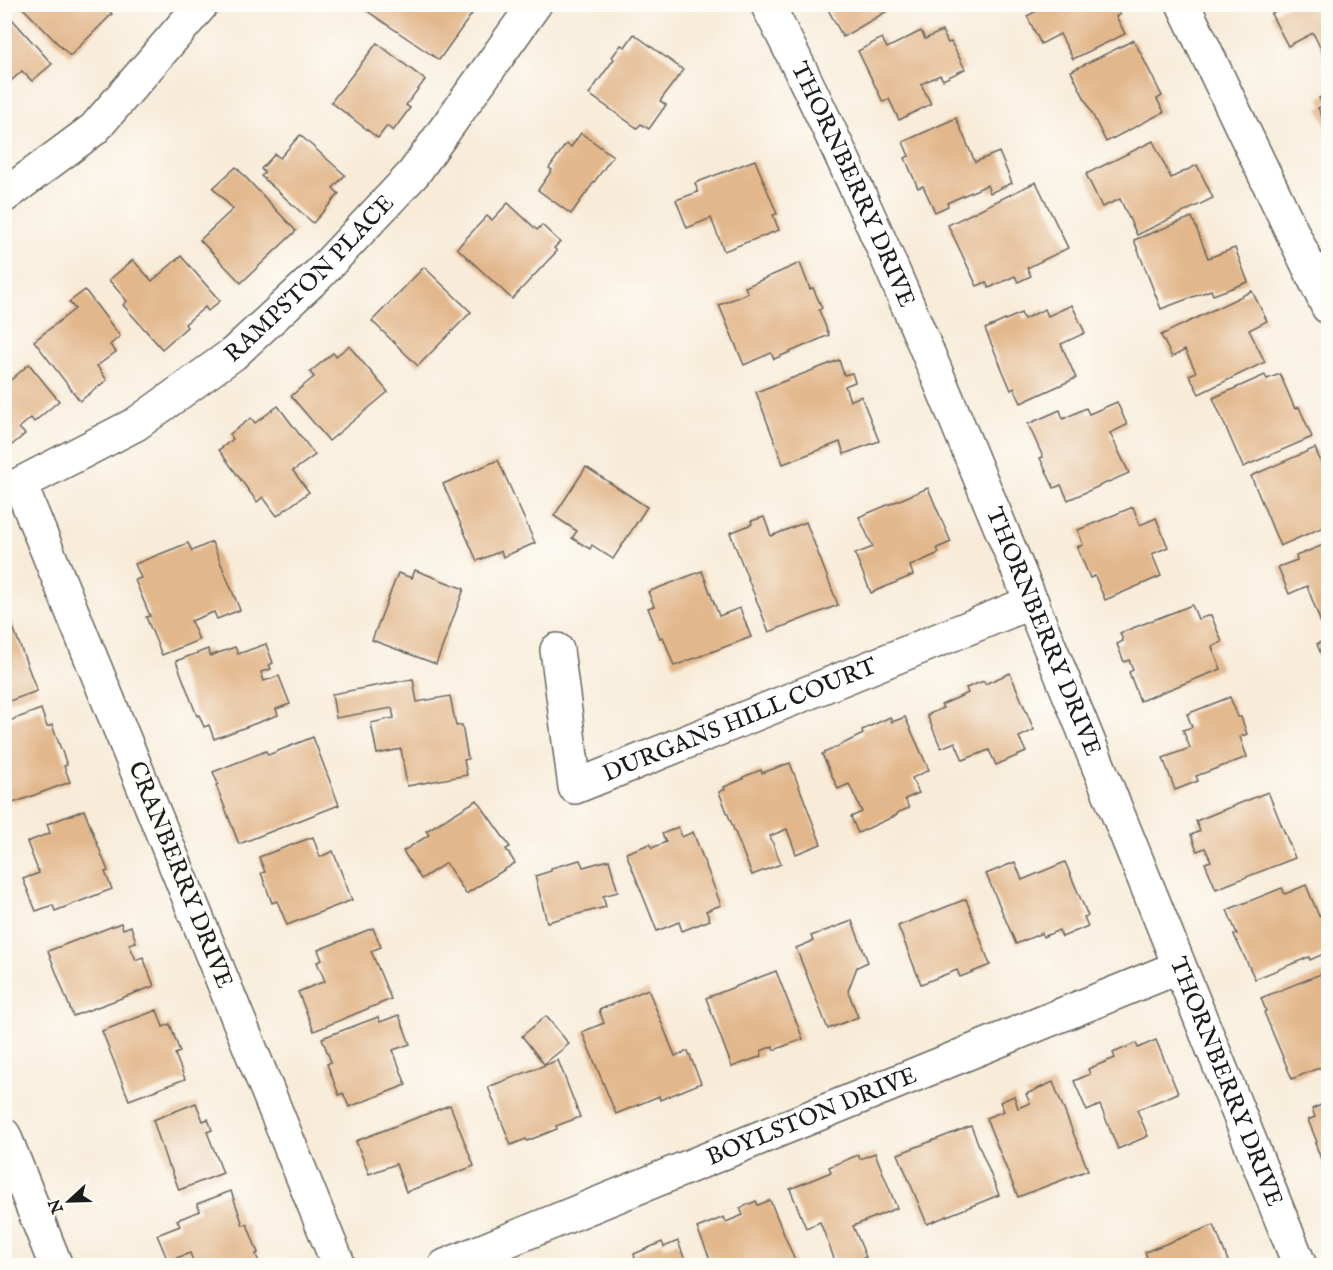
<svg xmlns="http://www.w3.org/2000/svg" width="1333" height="1270" font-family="'IM FELL English',serif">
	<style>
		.building { fill: #e2b78b }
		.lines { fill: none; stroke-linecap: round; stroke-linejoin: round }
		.minor-casing { stroke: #69655e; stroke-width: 36 }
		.minor { stroke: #fff; stroke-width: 33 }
		.labels { text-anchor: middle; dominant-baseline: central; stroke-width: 4.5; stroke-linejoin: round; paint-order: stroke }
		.street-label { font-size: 24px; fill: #1c1c1c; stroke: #fdfcf7 }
	</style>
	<rect width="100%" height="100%" fill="#fdfcf7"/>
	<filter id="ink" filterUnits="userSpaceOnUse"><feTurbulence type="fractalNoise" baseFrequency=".0167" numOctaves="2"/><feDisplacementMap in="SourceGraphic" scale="12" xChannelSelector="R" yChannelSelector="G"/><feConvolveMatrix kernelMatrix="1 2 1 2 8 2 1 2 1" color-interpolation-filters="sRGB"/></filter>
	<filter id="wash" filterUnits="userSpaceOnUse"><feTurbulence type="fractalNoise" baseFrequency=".008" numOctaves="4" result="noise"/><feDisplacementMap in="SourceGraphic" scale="24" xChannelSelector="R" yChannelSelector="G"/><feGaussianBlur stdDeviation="1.35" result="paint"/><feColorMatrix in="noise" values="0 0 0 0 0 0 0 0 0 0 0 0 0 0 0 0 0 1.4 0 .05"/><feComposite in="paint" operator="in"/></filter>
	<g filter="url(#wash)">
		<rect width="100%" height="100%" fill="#f8ecd9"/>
		<g id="blocks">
			<g class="building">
				<polygon points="19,4 103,4 112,14 70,56"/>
				<polygon points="357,4 479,4 439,60"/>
				<polygon points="825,4 893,4 894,7 843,37"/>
				<polygon points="1050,4 1115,4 1120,15 1116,16 1125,34 1073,59 1060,34 1041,44 1027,16"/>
				<polygon points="1288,5 1328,5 1328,63 1313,33 1288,46 1271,14"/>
				<polygon points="4,10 52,64 32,81 22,71 4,87"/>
				<polygon points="921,31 925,39 942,31 948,43 951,42 965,69 943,80 940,75 921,84 931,104 899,120 889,99 883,102 858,51 882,38 887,48"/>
				<polygon points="634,34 683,70 660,101 666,105 649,129 641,124 637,128 589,94 614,59 612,57 621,45 625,47"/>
				<polygon points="1134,40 1162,96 1157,99 1164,112 1106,142 1071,71"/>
				<polygon points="377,43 425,80 406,105 410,108 393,131 387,126 378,138 331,102"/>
				<polygon points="1328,93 1328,130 1318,108 1323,106 1319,98"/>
				<polygon points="956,118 975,162 999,152 1012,183 990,193 987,185 947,203 948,206 935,212 923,186 918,188 905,158 909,156 903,142"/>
				<polygon points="581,133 613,156 571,214 538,190 552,170 549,168 566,144 571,147"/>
				<polygon points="300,135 345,175 333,188 339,194 313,223 261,176 265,173 261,169 275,154 280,158"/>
				<polygon points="1153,141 1171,178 1197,165 1213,198 1137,235 1120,199 1102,207 1086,174"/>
				<polygon points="755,160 777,214 773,215 779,230 724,251 711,218 687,228 676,200 698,192 695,183"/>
				<polygon points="236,167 296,231 241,283 200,240 233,209 213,188"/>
				<polygon points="1036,182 1068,248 1027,268 1031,276 1018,282 1015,276 989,288 986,282 977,286 948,225"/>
				<polygon points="508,203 537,230 542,225 560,242 554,248 557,251 512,299 457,248 487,216 492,220"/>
				<polygon points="1192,217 1208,258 1235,248 1248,282 1213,295 1211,290 1161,309 1134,240"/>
				<polygon points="181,256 220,301 208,311 205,307 185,324 187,327 162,349 123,305 127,301 109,280 133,260 152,281"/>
				<polygon points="800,263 810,289 813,288 822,308 819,310 829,335 774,359 771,353 744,365 719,305 748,293 745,287"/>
				<polygon points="424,267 471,312 418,366 372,321"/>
				<polygon points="85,290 120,336 110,345 116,352 97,366 107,380 80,401 34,341 75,309 69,302"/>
				<polygon points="1252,291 1267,321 1249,330 1265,362 1199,394 1189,375 1196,372 1185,350 1172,357 1161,335"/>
				<polygon points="1072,305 1085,333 1061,344 1076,378 1021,403 1014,388 1011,390 985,329 1021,313 1024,319 1045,309 1048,316"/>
				<polygon points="349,346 388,392 329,441 291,396 314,377 310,372 333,353 336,356"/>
				<polygon points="839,360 844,375 852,373 855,382 845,386 850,401 861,396 879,441 844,454 840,442 783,464 756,392"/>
				<polygon points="29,364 59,401 34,422 31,418 19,428 25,434 12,445 6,438 4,440 4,386"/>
				<polygon points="1280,374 1295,409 1299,407 1312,437 1243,467 1213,398 1265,375 1267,379"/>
				<polygon points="1117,402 1127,425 1110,433 1129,473 1068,500 1061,485 1054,488 1040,458 1043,457 1028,424 1060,410 1063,419 1086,408 1089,414"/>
				<polygon points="278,406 315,455 293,471 309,492 277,516 263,497 257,502 219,450 233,439 230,434 251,418 255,423"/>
				<polygon points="1315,448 1328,479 1328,525 1280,546 1251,476"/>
				<polygon points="498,460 535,543 503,557 501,551 477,561 443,484"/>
				<polygon points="586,467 647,507 613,559 592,545 590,549 572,538 577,531 554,516"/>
				<polygon points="928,488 951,542 937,548 939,553 910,566 913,575 871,593 855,554 873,547 859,517"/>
				<polygon points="1133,507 1140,525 1156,518 1168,547 1152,554 1161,576 1105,600 1095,576 1090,578 1077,547 1083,545 1078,530"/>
				<polygon points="764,517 771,536 806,522 838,605 769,632 730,533 752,524 751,521"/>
				<polygon points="212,542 240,610 217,619 214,612 191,621 199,640 162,655 146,617 150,616 135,580 141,578 135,564 188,543 192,551"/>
				<polygon points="1328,543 1328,620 1321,623 1307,586 1289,594 1278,567 1297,560 1296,556"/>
				<polygon points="415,570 464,589 436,664 372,640 398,573 412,578"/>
				<polygon points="702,571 719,616 740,608 751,637 674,666 663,637 660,638 648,608 654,606 648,592"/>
				<polygon points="1192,605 1198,619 1211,615 1222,642 1212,647 1221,669 1140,701 1129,672 1133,670 1129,660 1124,662 1117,644 1123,641 1120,633"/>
				<polygon points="10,619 37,691 4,703 4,621"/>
				<polygon points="1328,639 1328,672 1317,644"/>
				<polygon points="266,644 273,663 269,665 271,669 261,672 264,681 279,676 290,704 276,709 278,715 214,739 209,725 204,727 199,715 197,716 176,661 208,649 210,656 235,647 238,654"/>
				<polygon points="1010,673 1034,730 1019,737 1026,752 996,765 989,750 963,760 955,742 941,748 927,715 943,708 941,705 968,693 966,688 984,681 985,684"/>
				<polygon points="413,679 417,702 450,696 456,726 462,725 468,759 464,760 467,775 407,786 401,749 377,754 371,723 394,718 392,708 336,718 332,694"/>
				<polygon points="1230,697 1238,717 1241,717 1247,734 1240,737 1247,757 1196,776 1198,781 1175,790 1163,758 1190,748 1183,730 1192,727 1187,714"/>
				<polygon points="41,709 47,727 52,725 67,765 64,766 70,782 13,803 4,779 4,723"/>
				<polygon points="890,717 892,722 905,717 929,770 912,778 919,793 905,799 909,808 897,813 897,815 858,833 851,817 862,812 849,784 838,789 822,754 863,734 862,730"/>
				<polygon points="313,737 339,805 239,844 216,785 218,784 213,772 266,751 268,755"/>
				<polygon points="790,763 821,844 796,854 787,829 770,836 781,864 752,875 719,792 725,789 724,787 743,779 743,777 761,770 762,773"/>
				<polygon points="1268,792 1295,858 1216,889 1205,863 1211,861 1205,848 1197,851 1191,835 1200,831 1196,821"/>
				<polygon points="477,800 510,847 506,849 515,863 466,894 446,863 421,879 403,851 429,835 426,831"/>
				<polygon points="84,810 108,871 105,872 112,889 55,911 53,905 36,911 23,879 39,873 27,842 50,833 47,824"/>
				<polygon points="678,827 682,837 693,832 721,905 706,911 710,920 682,931 679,922 657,931 626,853 650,844 652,848 666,842 662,834"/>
				<polygon points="313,837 320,857 333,851 352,900 287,925 277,901 272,903 261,873 265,872 259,857"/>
				<polygon points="580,860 583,867 609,860 618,892 603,896 606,907 547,922 535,876 551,871 551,868"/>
				<polygon points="1015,862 1022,880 1065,862 1088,916 1084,917 1088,926 1062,937 1059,930 1043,937 1042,933 1016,944 986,874"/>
				<polygon points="1306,885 1319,916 1325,913 1328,920 1328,952 1310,960 1309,957 1255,979 1234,935 1237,934 1227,910 1282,888 1285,894"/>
				<polygon points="966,899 990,965 960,977 957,970 921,984 898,926"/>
				<polygon points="852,921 868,962 857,967 848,991 858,1017 828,1029 796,948 813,941 811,936"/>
				<polygon points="121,923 123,929 131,926 136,942 129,944 136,960 143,957 154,986 73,1016 48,951"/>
				<polygon points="373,928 381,947 371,951 391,999 314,1031 298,992 325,981 317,962 322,960 318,950"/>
				<polygon points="776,971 803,1039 774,1050 773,1046 761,1051 762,1056 732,1067 706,998"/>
				<polygon points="1328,971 1328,1048 1321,1052 1326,1065 1292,1079 1264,1012 1266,1011 1261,998"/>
				<polygon points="648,989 675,1056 688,1051 701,1083 660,1100 659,1096 616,1114 582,1032 604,1023 599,1010"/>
				<polygon points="157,1010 163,1027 170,1024 180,1052 175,1054 185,1079 129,1100 102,1031"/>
				<polygon points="399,1015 410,1044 393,1050 406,1085 349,1107 343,1093 339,1095 327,1064 331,1062 322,1038 378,1017 380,1022"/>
				<polygon points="546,1016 569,1044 544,1064 522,1036"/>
				<polygon points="1156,1040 1178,1093 1137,1110 1148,1136 1118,1149 1100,1105 1087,1111 1074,1081 1090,1074 1088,1069 1115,1058 1113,1053 1136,1043 1138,1048"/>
				<polygon points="558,1060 580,1117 556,1126 557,1129 527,1141 526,1139 511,1145 488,1087"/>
				<polygon points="1053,1082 1088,1170 1018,1197 986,1118 1004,1111 1000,1102 1014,1096 1018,1108 1030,1103 1026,1094"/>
				<polygon points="1328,1102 1328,1168 1325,1169 1315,1143 1317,1142 1308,1120 1315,1117 1312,1109"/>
				<polygon points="196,1103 203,1121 208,1119 212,1130 207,1132 223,1173 179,1190 170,1166 168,1166 153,1120"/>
				<polygon points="450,1105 474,1166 406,1192 396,1164 369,1174 356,1141"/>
				<polygon points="971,1126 999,1195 927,1224 898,1154"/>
				<polygon points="875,1153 897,1208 853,1226 866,1257 846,1266 837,1266 820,1222 806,1228 790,1189 831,1172 829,1167 858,1155 860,1159"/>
				<polygon points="231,1191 243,1225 247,1224 258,1253 256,1254 260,1266 195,1266 190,1253 168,1261 157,1235 180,1226 177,1220 200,1211 197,1204"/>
				<polygon points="770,1200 797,1266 713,1266 697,1228 724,1217 726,1222 743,1215 740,1208 756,1201 758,1205"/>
				<polygon points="1214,1225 1230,1266 1150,1266 1145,1252"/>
				<polygon points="678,1241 687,1266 618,1266 635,1258 634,1254 662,1242 664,1247"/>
			</g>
		</g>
	</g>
	<g filter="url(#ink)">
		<use href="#blocks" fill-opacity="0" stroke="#69655e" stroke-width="1.5"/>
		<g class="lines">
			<g class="minor-casing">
				<g id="minor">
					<path id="s1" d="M 767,4 C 852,167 922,337 992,507 C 1097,759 1198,1012 1300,1266"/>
					<polyline points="1183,4 1328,307"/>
					<polyline points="4,196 94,129 202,4"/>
					<path id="s2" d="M 557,650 L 575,787 L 1032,602"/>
					<polyline points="4,1135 56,1266"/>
					<path id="s3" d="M 339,1266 L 20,484 L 136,424 L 233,354 L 319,274 L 414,173 L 535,4"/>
					<path id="s4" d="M 445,1266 L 1179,967"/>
				</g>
			</g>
			<use href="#minor" class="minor"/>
		</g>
	</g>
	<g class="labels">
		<g class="street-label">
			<text stroke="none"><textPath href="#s1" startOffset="200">THORNBERRY DRIVE</textPath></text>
			<text stroke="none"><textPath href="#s3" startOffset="1202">RAMPSTON PLACE</textPath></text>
			<text stroke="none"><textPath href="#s1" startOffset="686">THORNBERRY DRIVE</textPath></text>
			<text stroke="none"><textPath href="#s2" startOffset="316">DURGANS HILL COURT</textPath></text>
			<text transform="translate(180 875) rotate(68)">CRANBERRY DRIVE</text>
			<text stroke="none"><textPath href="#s1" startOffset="1172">THORNBERRY DRIVE</textPath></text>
			<text stroke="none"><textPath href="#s4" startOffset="396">BOYLSTON DRIVE</textPath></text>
		</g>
	</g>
	<rect width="1333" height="1270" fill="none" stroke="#fdfcf7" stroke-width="24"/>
	<g transform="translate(69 1201) rotate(248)" stroke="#fdfcf7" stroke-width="4.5" paint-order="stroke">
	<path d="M0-4.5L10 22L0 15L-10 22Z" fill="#1c1c1c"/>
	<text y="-9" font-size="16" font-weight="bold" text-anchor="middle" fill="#1c1c1c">N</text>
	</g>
</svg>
